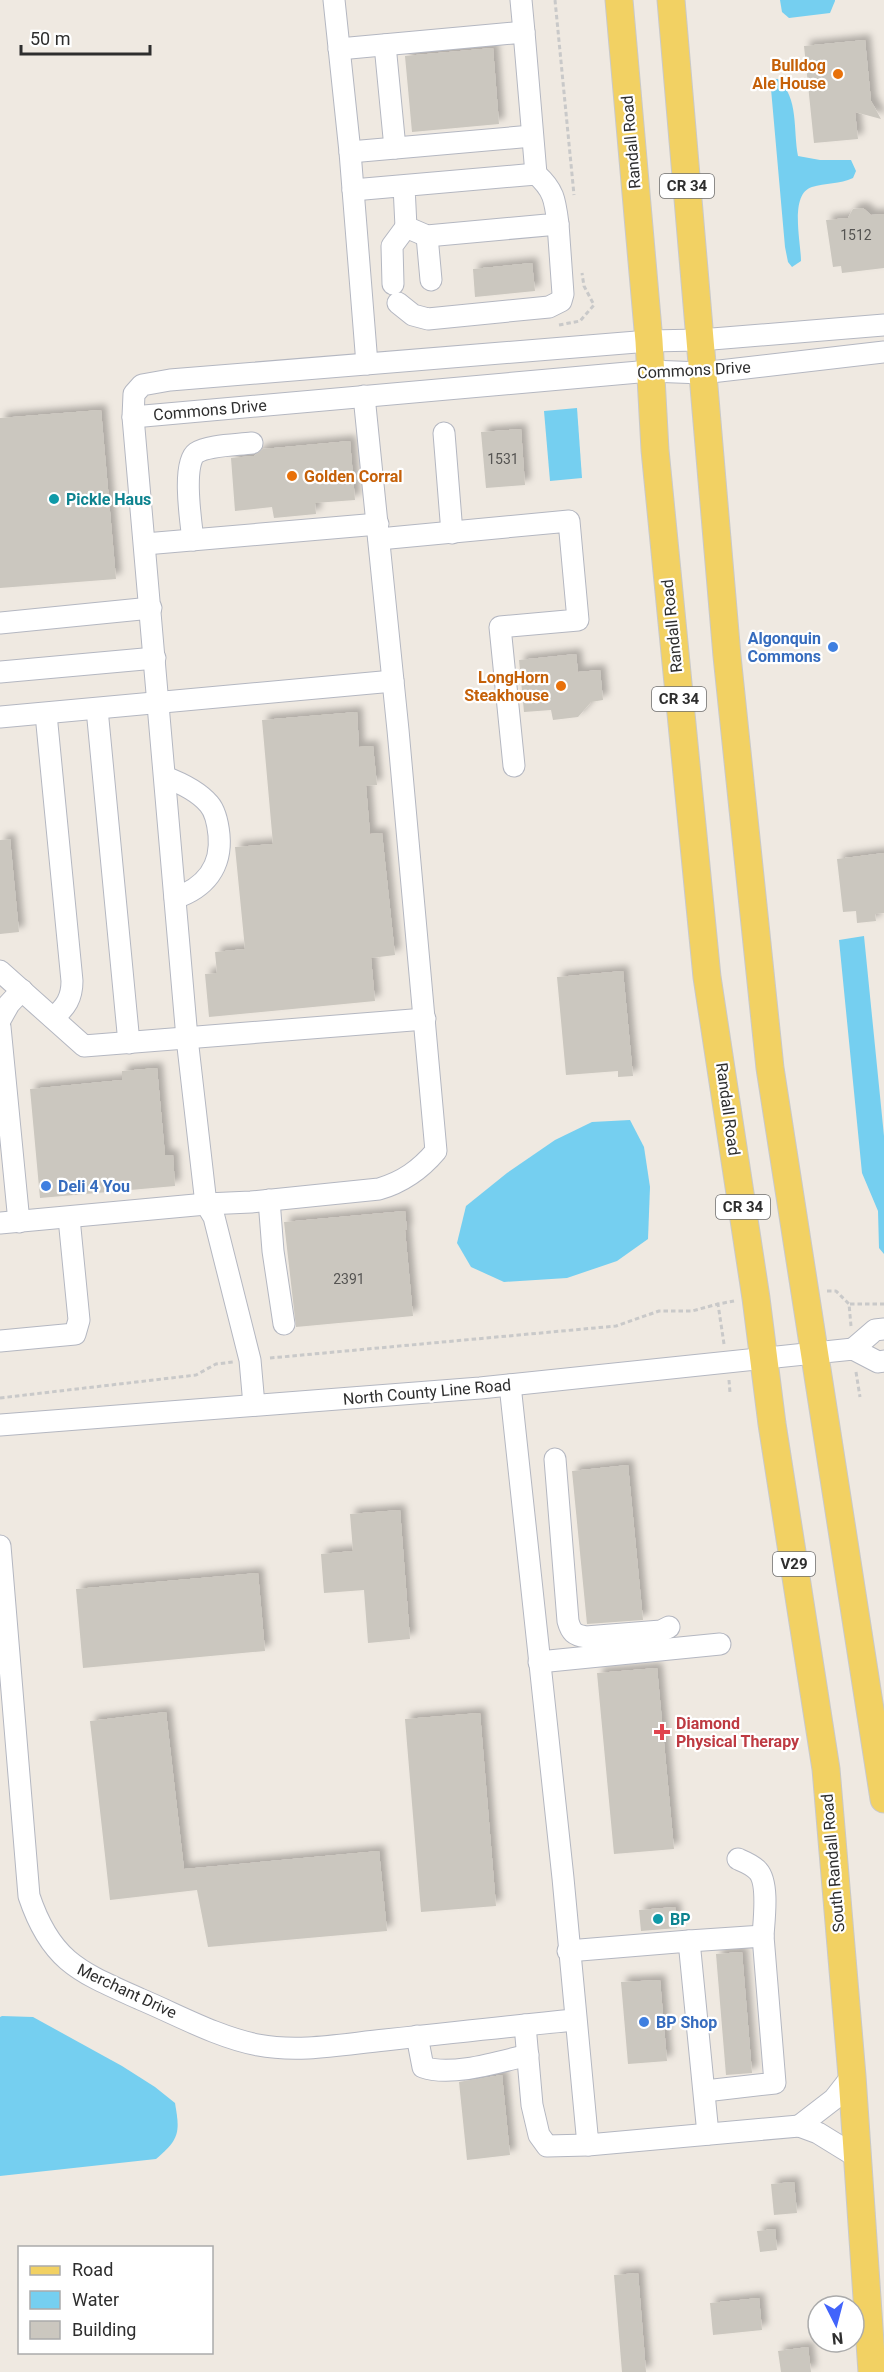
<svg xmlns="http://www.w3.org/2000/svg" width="884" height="2372" font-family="Roboto,sans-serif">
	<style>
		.water { fill: #75cff0 }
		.building { fill: #cbc7bf; filter: url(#shadow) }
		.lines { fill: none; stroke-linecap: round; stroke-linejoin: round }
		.minor-casing { stroke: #b4b7c1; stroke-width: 23 }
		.major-casing { stroke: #c9c9c9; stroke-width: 29 }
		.path { stroke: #c9c9c9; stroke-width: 3; stroke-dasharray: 4.5 3; stroke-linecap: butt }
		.minor { stroke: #fff; stroke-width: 21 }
		.major { stroke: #f2d163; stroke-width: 27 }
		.food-dot { fill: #e8710a; stroke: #fff; stroke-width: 2 }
		.culture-dot { fill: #0f9aa8; stroke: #fff; stroke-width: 2 }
		.shop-dot { fill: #3f7fe0; stroke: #fff; stroke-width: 2 }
		.health-dot { fill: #e0444e; stroke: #fff; stroke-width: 2 }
		.labels { text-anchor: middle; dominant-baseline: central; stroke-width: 4.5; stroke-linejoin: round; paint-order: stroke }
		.number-label { font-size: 14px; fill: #555452 }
		.shield { fill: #fff; stroke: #6d6d6d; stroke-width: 1.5 }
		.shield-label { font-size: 15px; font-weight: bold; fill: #2e2e2e }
		.food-label { font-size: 16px; font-weight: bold; fill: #c56008; stroke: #fff; text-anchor: end }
		.street-label { font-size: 16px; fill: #2e2e2e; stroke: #fff }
		.culture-label { font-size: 16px; font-weight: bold; fill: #0d838f; stroke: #fff; text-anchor: start }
		.shop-label { font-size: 16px; font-weight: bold; fill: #366cbe; stroke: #fff; text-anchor: start }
		.health-label { font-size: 16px; font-weight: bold; fill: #be3a42; stroke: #fff; text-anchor: start }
	</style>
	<defs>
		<filter id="shadow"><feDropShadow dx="5.5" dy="-5.5" stdDeviation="3" flood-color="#0004"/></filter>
	</defs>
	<rect width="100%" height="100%" fill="#efe9e1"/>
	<g class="water">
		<polygon points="780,0 835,0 835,1 830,13 789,18 782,12"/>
		<path d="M 772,79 L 778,79 C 799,98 793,130 798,156 L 820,160 L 851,160 L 856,171 L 853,178 C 840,184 825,183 812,187 C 789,194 801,242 801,261 L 792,267 L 788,262 L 785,247 L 771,89 Z"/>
		<polygon points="577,408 582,478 550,481 544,411"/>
		<polygon points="864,936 884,1136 884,1254 879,1248 878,1211 862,1173 839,940"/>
		<polygon points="630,1120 644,1147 650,1187 648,1239 617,1261 567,1278 504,1282 471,1267 457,1243 466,1206 507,1173 555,1140 592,1122"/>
		<path d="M 2,2016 L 33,2017 L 122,2066 L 155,2087 L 175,2103 C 180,2132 180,2139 156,2159 L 0,2176 L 0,2017 Z"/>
	</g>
	<g class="building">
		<polygon points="865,40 871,101 881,119 855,112 858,139 814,143 804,46"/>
		<polygon points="493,48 499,124 412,132 405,56"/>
		<polygon points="863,208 871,215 884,214 884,268 842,273 841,266 833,267 826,220 848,218 853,209"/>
		<polygon points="532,263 535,291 475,297 473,269"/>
		<polygon points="101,410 116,579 0,588 0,418"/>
		<polygon points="521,429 525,485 486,488 481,432"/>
		<polygon points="350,441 355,500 315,503 316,514 274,518 272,507 235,511 231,458 254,456 263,449"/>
		<polygon points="576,654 578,672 600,670 603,700 591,702 578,717 553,720 551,710 524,712 519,660"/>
		<polygon points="357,712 359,747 373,746 377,785 366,786 370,834 382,833 395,955 371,958 375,1001 209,1017 205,974 217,973 215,952 245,949 235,847 273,844 262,720"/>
		<polygon points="10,839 19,932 0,934 0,840"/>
		<polygon points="884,853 884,913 875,914 876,921 857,923 856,911 843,912 837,859"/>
		<polygon points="623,971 633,1076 618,1077 618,1071 566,1075 557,977"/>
		<polygon points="157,1068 165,1155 173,1155 175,1186 40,1198 30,1089 122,1080 122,1071"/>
		<polygon points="405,1211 407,1230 405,1230 413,1316 296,1327 284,1222"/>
		<polygon points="628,1465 643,1620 587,1624 572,1471"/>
		<polygon points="400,1510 410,1639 368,1643 364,1590 324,1593 321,1554 353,1551 350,1514"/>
		<polygon points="258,1573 265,1651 83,1668 76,1589"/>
		<polygon points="657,1668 674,1849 614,1854 597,1673"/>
		<polygon points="166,1712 184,1869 379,1851 387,1931 208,1947 197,1890 110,1900 90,1721"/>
		<polygon points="480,1713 496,1906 421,1912 405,1719"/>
		<polygon points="675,1907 677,1928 641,1931 639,1910"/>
		<polygon points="742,1952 752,2073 726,2075 716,1954"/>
		<polygon points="660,1980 667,2061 628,2064 621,1982"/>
		<polygon points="502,2075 510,2155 467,2160 459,2082"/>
		<polygon points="794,2182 797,2213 774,2215 771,2184"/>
		<polygon points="775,2229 777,2250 760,2252 757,2231"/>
		<polygon points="638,2273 646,2372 622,2372 614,2275"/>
		<polygon points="759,2298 762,2330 713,2335 710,2303"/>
		<polygon points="808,2347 811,2372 781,2372 778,2351"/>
	</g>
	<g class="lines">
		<g class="minor-casing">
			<g id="minor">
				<polyline points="334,0 350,152 367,364"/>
				<polyline points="521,0 524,32"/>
				<polyline points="385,45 395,148"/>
				<polyline points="339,49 524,32 536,174"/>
				<polyline points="350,152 532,136"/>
				<path d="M 353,190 L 536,174 C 554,190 555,200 558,224 L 427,236 L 406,227 L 404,186"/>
				<polyline points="427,236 431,280"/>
				<polyline points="393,284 392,246 406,227"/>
				<polyline points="398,303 413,315 428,319 549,307 561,301 563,294 558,224"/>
				<polyline points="133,417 650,371 702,373 884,352"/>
				<polyline points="444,433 452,533"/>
				<polyline points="379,539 569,521 578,620 500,627 514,766"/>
				<path d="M 193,540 C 191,523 182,463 196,453 C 208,445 237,445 252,443"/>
				<polyline points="145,544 378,524"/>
				<polyline points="0,623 151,608"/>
				<polyline points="0,672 155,658"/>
				<polyline points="97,709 129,1043"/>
				<path d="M 46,714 L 72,981 C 72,998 66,1007 53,1018"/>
				<polyline points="0,717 393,681"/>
				<path d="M 165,777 C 181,783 198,791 209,804 C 216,812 218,825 219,835 C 222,867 205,888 175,898"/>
				<polyline points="0,971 84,1046 425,1019"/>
				<polyline points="0,1020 9,1004 22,990"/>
				<polyline points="0,1027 19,1222"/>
				<polyline points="269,1200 273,1251 284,1324"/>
				<path d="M 0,1223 L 206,1204 L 251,1202 L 379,1189 C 403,1182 420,1170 436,1151 L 398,730 L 364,396"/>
				<polyline points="0,1341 75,1334 79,1320 69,1218"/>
				<polyline points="853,1349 875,1330 884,1329"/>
				<polyline points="510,1385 563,1878 588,2145 799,2126 818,2133 857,2157"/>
				<polyline points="254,1405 250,1360 214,1217 206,1204 187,1038 133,417 134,394 142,385 170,380 649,341 700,340 884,325"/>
				<polyline points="0,1425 480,1388 853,1349 878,1362 884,1361"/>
				<path d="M 555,1459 L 568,1621 C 571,1632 574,1635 586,1637 L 661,1631 L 669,1627"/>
				<path d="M 0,1546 L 29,1896 C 51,1962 80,1972 140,1999 C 178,2015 217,2037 258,2045 C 300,2053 344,2044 385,2040 C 448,2033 511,2026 575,2020"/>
				<polyline points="539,1662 720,1644"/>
				<path d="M 738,1859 C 745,1862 753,1865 758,1871 C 769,1883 764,1920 763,1936"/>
				<polyline points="689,1941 763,1936 775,2083 705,2091"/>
				<polyline points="568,1951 689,1941 708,2134"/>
				<polyline points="525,2025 532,2105 539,2135 547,2146 588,2145"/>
				<path d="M 417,2036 L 423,2067 C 451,2077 499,2062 528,2055"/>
				<polyline points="799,2126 834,2099 852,2076"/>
			</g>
		</g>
		<g class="major-casing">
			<g id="major">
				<polyline points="619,0 649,341 655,450 707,977 756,1298 772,1424 826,1769 852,2076 872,2372"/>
				<polyline points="671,0 727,656 770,1068 884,1799"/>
			</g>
		</g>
		<g class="path">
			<polyline points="555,0 574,195"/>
			<polyline points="559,325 580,321 594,305 584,286 582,273"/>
			<polyline points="827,1291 836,1291 849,1304 851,1326"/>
			<polyline points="850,1304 884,1304"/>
			<polyline points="724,1344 718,1304 734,1301"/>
			<polyline points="270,1358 616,1326 659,1311 692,1311 718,1304"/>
			<polyline points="856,1372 860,1397"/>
			<polyline points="729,1380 730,1393"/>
			<polyline points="0,1398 196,1375 216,1364 233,1362"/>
		</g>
		<use href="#minor" class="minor"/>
		<use href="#major" class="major"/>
	</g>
	<g class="food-dot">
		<circle cx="838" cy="74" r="6"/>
		<circle cx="292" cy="476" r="6"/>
		<circle cx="561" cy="686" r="6"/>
	</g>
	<g class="culture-dot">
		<circle cx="54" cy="499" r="6"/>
		<circle cx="658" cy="1919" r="6"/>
	</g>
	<g class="shop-dot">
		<circle cx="833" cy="647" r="6"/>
		<circle cx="46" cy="1186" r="6"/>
		<circle cx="644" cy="2022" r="6"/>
	</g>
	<path class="health-dot" d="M659 1723h6v6h6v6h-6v6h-6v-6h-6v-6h6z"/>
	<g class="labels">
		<g class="number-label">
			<text x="856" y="235">1512</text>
			<text x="503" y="459">1531</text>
			<text x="349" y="1279">2391</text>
		</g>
		<g class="shield">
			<rect x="660" y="174" width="54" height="24" rx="4.5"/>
			<rect x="652" y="687" width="54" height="24" rx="4.5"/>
			<rect x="716" y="1195" width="54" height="24" rx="4.5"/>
			<rect x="773" y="1552" width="42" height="24" rx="4.5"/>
		</g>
		<g class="shield-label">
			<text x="687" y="186">CR 34</text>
			<text x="679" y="699">CR 34</text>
			<text x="743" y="1207">CR 34</text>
			<text x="794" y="1564">V29</text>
		</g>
		<g class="food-label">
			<text x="826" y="65">Bulldog<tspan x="826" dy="18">Ale House</tspan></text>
			<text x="304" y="476" text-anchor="start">Golden Corral</text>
			<text x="549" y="677">LongHorn<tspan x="549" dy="18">Steakhouse</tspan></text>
		</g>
		<g class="street-label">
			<text transform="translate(631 142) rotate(-95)">Randall Road</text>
			<text transform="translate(694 370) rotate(-3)">Commons Drive</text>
			<text transform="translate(210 410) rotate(-5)">Commons Drive</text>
			<text transform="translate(672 626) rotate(-96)">Randall Road</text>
			<text transform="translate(728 1109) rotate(82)">Randall Road</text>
			<text transform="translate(427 1392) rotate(-5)">North County Line Road</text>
			<text transform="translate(833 1863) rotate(-95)">South Randall Road</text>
			<text transform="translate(127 1991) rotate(25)">Merchant Drive</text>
		</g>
		<g class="culture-label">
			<text x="66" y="499">Pickle Haus</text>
			<text x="670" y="1919">BP</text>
		</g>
		<g class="shop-label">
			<text x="821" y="638" text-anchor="end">Algonquin<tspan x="821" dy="18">Commons</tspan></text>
			<text x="58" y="1186">Deli 4 You</text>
			<text x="656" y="2022">BP Shop</text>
		</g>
		<g class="health-label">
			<text x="676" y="1723">Diamond<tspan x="676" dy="18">Physical Therapy</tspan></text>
		</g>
	</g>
	<rect x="18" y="2246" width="195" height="108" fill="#ffffff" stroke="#ababab" stroke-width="1.5"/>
	<rect x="30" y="2266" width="30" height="9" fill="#f2d163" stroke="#ababab" stroke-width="1.5"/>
	<text x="72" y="2276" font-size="18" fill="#2e2e2e">Road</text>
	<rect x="30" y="2291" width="30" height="18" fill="#75cff0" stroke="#ababab" stroke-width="1.5"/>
	<text x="72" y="2306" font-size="18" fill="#2e2e2e">Water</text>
	<rect x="30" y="2321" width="30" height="18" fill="#cbc7bf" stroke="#ababab" stroke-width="1.5"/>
	<text x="72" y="2336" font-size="18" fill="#2e2e2e">Building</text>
	<g transform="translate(836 2324) rotate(174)"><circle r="28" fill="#ffffff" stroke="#ababab" stroke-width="1.5"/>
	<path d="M0-4.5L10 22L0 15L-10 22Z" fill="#4264fb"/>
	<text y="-9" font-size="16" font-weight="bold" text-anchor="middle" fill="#2e2e2e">N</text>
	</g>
	<path d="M21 45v9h129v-9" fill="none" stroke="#2e2e2e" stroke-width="3"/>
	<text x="30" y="45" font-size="18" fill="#2e2e2e" stroke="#ffffff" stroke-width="4.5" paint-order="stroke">50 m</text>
</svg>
